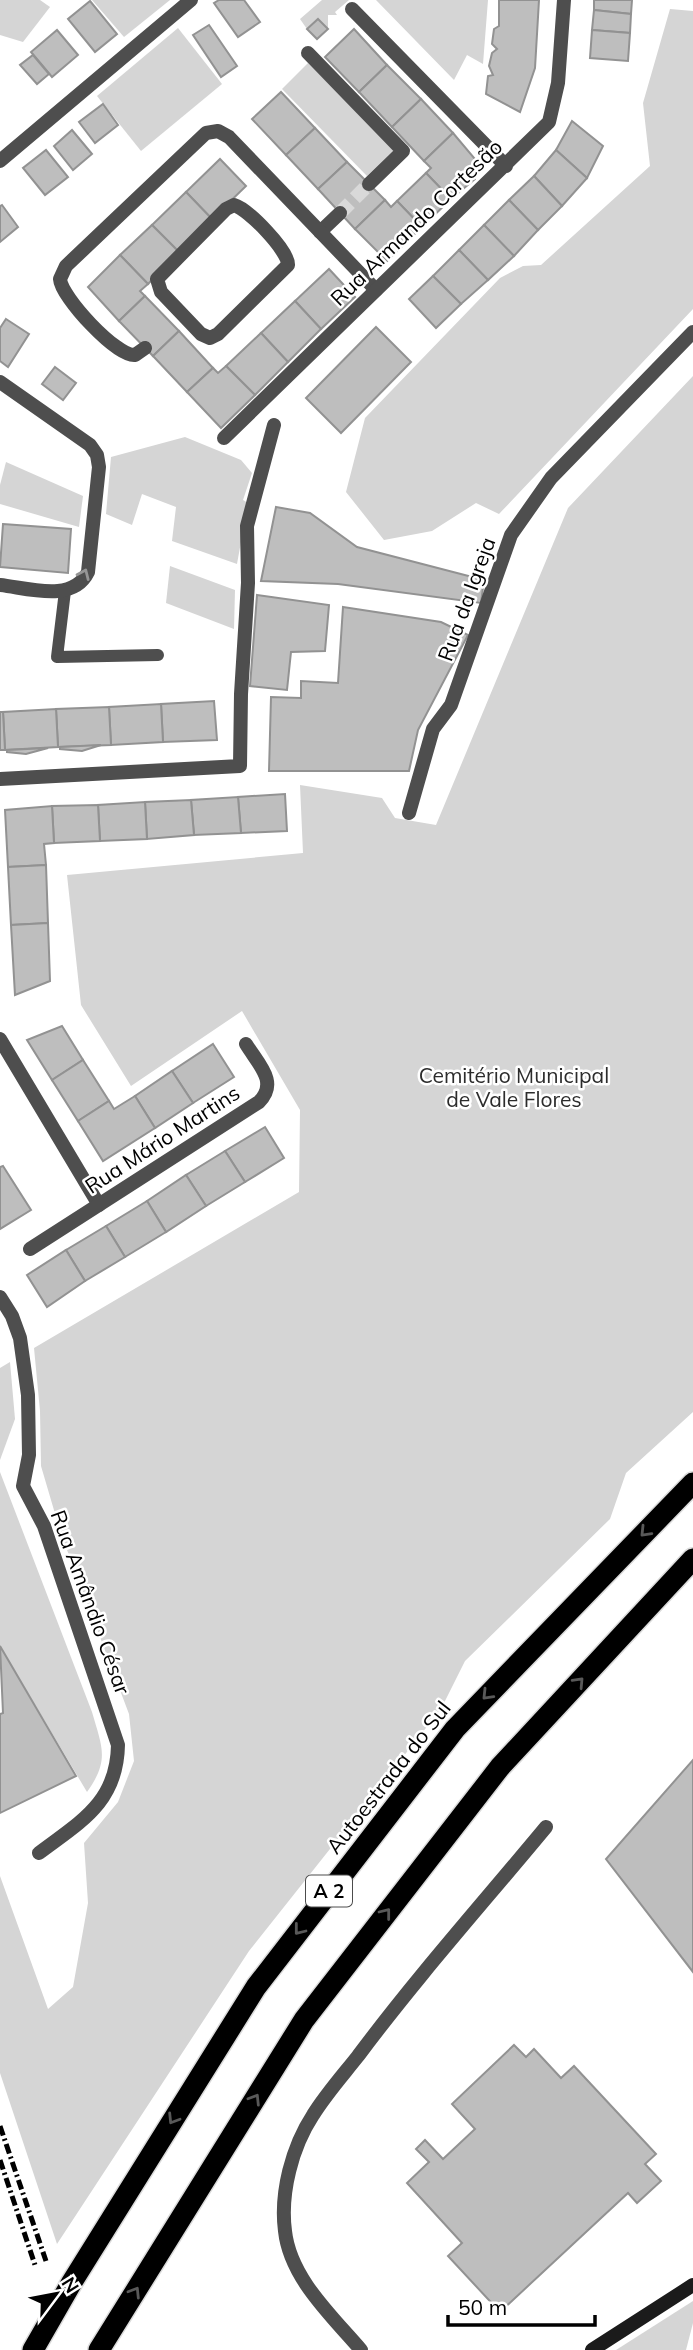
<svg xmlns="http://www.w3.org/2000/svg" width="693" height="2350" font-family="Mulish,sans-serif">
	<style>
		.green { fill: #d5d5d5 }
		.building { fill: #bebebe; stroke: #929292; stroke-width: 2 }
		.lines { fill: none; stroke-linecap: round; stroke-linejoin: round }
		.minor-tunnel { stroke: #d9d9d9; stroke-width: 14; stroke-dasharray: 14 7; stroke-linecap: butt }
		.motorway-casing { stroke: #dbdbdb; stroke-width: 24 }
		.pedestrian { stroke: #4e4e4e; stroke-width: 12 }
		.minor { stroke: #4e4e4e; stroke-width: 14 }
		.tertiary { stroke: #4e4e4e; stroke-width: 14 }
		.secondary { stroke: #1b1b1b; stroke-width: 14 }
		.motorway { stroke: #000; stroke-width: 21 }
		.rail { stroke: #000; stroke-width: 5; stroke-dasharray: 10 3.5 2 3.5; stroke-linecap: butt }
		.oneway { stroke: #959595 }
		.oneway2 { stroke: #595959 }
		.labels { text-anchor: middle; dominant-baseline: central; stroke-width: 5; stroke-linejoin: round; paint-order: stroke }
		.shield { fill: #fff; stroke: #4c4c4c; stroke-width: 2 }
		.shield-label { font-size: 19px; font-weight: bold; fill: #000 }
		.street-label { font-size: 21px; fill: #000; stroke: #fff }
		.park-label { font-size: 21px; fill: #2c2c2c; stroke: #fff }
	</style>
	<rect width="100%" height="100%" fill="#fff"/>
	<g class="green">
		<polygon points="0,0 40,0 50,7 23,42 0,35"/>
		<polygon points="92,0 170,0 124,37"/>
		<polygon points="322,0 349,0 335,12 337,15 328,15 328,29 307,29 300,19"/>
		<polygon points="376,0 488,0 483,64 467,55 454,80"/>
		<polygon points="670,9 693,11 693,309 499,514 476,503 432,531 384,540 346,492 365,418 500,278 523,266 541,265 650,166 643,103"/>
		<polygon points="178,28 222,84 141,151 97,96"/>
		<polygon points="308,63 394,150 367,176 282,89"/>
		<polygon points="693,376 693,1412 626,1473 610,1519 465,1661 441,1709 249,1951 57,2244 0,2073 0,1876 48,2009 73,1987 88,1903 84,1843 118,1802 134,1761 129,1714 61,1534 41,1466 40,1411 34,1348 299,1192 300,1110 242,1011 131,1086 81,1005 67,875 303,853 300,785 382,798 395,818 436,825 568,508"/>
		<polygon points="185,437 241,460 252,473 243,500 248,503 237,564 172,541 176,507 142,494 132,525 106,514 111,457"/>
		<polygon points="6,462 83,496 79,527 0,504 0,485"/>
		<polygon points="170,566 235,590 234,629 166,603"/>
		<polygon points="10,1362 15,1419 0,1460 0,1368"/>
		<path d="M 0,1472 L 92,1712 C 102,1747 110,1760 87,1792 L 0,1646 Z"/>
		<polygon points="693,2301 693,2323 686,2350 616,2350"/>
	</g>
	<g class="building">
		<polygon points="219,0 244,0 260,22 238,37 214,3"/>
		<polygon points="499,0 539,0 535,68 520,112 486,94 488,76 493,75 489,66 492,53 497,49 492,44 494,29 499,26"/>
		<polygon points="594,0 632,0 631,14 594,10"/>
		<polygon points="90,1 117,34 95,52 68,19"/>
		<polygon points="594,10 631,14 630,33 592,30"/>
		<polygon points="318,19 328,29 317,39 307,29"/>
		<polygon points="209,25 237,66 221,77 193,35"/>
		<polygon points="354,29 387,65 359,92 325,57"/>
		<polygon points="57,30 78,55 52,77 31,52"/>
		<polygon points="592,30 630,33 628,61 590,58"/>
		<polygon points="33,55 49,74 37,84 20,65"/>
		<polygon points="387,65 421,99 392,127 359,92"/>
		<polygon points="281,92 315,128 286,155 252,119"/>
		<polygon points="421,99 453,133 424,161 392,127"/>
		<polygon points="103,104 118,125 95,143 79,122"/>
		<polygon points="572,121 603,146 587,178 556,150"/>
		<polygon points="315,128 347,162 318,189 286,155"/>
		<polygon points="72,130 92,154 73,170 54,146"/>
		<polygon points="453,133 475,159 475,179 451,199 426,173 431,168 424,161"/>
		<polygon points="46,150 68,177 45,195 23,168"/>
		<polygon points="556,150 587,178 562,206 534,176"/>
		<polygon points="220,159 246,186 212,219 186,192"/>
		<polygon points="347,162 385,200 355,229 318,189"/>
		<polygon points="426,173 451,199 422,227 397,201"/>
		<polygon points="534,176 562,206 538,230 509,200"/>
		<polygon points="186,192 212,219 179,252 152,225"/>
		<polygon points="385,200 391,207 397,201 422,227 387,261 355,229"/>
		<polygon points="509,200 538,230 514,256 484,225"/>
		<polygon points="2,205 18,227 0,242 0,206"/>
		<polygon points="152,225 179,252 148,284 120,255"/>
		<polygon points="484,225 514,256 488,280 459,250"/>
		<polygon points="459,250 488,280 461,304 433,276"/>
		<polygon points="120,255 148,284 140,291 145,296 119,321 88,287"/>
		<polygon points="329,269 355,297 321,329 295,301"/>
		<polygon points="433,276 461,304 436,328 409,299"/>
		<polygon points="145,296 179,331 153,356 119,321"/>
		<polygon points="295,301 321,329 288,362 261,333"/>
		<polygon points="6,319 29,334 8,367 0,361 0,328"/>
		<polygon points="376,327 411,362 341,433 306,398"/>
		<polygon points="179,331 213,368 187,392 153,356"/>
		<polygon points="261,333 288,362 255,395 226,366"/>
		<polygon points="226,366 255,395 221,428 187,392 213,368 218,373"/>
		<polygon points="55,367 76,383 63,400 42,384"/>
		<polygon points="276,507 310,513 357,547 484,580 481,603 338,584 261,581"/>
		<polygon points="3,524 71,529 68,573 0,567"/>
		<polygon points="257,595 329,605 325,651 291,652 287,690 250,686"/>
		<polygon points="343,607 441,622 468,635 418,730 409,771 269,771 271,697 301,698 301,681 338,683"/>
		<polygon points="214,701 217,740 163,742 161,704"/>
		<polygon points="161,704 163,742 111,745 109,707"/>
		<polygon points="109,707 111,745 58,747 56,709"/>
		<polygon points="56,709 58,747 5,750 3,712"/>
		<polygon points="0,712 3,712 5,750 0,750"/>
		<polygon points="101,745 82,751 60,749 60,747"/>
		<polygon points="48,748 26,754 7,752 7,750"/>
		<polygon points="285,794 287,831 241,833 238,797"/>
		<polygon points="238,797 241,833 194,835 191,800"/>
		<polygon points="191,800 194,835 147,839 145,802"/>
		<polygon points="145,802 147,839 100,841 98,805"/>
		<polygon points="98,805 100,841 54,843 52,806"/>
		<polygon points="52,806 54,843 44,844 46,865 8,867 5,810"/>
		<polygon points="46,865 48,923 11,925 8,867"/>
		<polygon points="48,923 50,981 15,995 11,925"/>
		<polygon points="62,1026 83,1060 52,1080 27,1040"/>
		<polygon points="213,1044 234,1077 193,1103 172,1071"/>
		<polygon points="83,1060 109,1101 78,1121 52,1080"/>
		<polygon points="172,1071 193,1103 155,1128 135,1096"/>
		<polygon points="135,1096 155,1128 103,1161 78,1121 109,1101 114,1109"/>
		<polygon points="265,1127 284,1158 245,1182 225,1151"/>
		<polygon points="225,1151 245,1182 206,1206 186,1175"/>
		<polygon points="3,1166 31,1210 0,1229 0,1167"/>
		<polygon points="186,1175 206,1206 166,1232 147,1201"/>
		<polygon points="147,1201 166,1232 125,1257 106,1226"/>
		<polygon points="106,1226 125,1257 85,1281 66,1250"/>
		<polygon points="66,1250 85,1281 47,1307 27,1275"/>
		<polygon points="0,1646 76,1776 0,1813 0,1714 3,1713"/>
		<polygon points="693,1760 693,1972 606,1859"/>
		<polygon points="514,2045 526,2057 534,2049 561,2078 574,2066 656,2154 645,2164 661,2181 637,2203 628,2193 500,2312 448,2256 462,2243 407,2183 429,2162 416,2149 425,2140 443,2159 475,2129 452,2104"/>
	</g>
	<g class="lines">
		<polyline class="minor-tunnel" points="340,213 369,184"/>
		<g class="motorway-casing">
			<g id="motorway">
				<polyline points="33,2350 72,2282 256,1987 455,1729 693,1483"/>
				<polyline points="99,2350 304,2020 500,1767 693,1559"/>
			</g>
		</g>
		<polyline class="pedestrian" points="65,591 57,657 158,655"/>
		<g class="minor">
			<polyline points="352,9 506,166"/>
			<polyline points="308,53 403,151 369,184"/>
			<path d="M 234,205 C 248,209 289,251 288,265 L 218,334 L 210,338 L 201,334 L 161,292 L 157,279 L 226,209 Z"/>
			<polyline points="320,232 340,213"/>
			<path d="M 145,348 L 135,355 C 117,357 61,297 60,279 L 66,266 L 206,133 L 218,131 L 229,137 L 376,290"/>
			<path d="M 0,382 L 90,445 L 97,455 L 99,467 L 88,572 C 73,603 28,588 0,585"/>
			<polyline points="224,438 549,122 558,83 564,0"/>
			<polyline points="0,779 240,766 241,694 248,583 247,526 274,425"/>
			<polyline points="409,813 433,729 451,705 511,535 551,478 693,332"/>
			<polyline points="0,1039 99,1205"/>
			<path d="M 30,1249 L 259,1102 C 279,1082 258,1064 246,1044"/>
			<path d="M 0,1297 L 12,1316 L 20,1338 L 28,1395 L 29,1455 L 23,1486 L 44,1526 L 118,1745 C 117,1803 80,1822 39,1853"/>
			<path d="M 361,2350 C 332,2316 290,2278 285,2231 C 280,2193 292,2147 313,2115 C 326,2094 343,2075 358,2056 C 417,1977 483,1903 546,1827"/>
		</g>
		<polyline class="tertiary" points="0,161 191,0"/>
		<polyline class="secondary" points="592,2350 693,2285"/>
		<use href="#motorway" class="motorway"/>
		<g class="rail">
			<polyline points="0,2126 46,2261"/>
			<polyline points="0,2160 35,2265"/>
		</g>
	</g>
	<defs><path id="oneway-chevron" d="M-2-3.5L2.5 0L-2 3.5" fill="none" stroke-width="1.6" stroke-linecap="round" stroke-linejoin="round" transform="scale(1.75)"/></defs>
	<use class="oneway" href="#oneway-chevron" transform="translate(84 574) rotate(-66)"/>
	<g class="oneway2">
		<use href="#oneway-chevron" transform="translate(645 1532) rotate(134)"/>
		<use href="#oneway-chevron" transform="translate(579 1682) rotate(-47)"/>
		<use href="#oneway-chevron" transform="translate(487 1695) rotate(134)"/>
		<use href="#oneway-chevron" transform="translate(386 1913) rotate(-52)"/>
		<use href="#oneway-chevron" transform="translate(299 1930) rotate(128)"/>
		<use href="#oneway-chevron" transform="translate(255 2099) rotate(-58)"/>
		<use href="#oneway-chevron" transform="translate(173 2119) rotate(122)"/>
		<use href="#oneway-chevron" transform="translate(135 2292) rotate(-58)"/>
	</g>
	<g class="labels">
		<rect class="shield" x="306" y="1875.5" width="46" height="31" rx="5"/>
		<g class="shield-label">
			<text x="329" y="1891">A 2</text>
		</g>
		<g class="street-label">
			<text transform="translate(416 222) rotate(-44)">Rua Armando Cortesão</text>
			<text transform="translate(466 599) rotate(-70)">Rua da Igreja</text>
			<text transform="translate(162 1139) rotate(-33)">Rua Mário Martins</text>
			<text transform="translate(91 1602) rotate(70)">Rua Amândio César</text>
			<text transform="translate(388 1777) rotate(-52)">Autoestrada do Sul</text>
		</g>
		<g class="park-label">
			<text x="514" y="1075">Cemitério Municipal<tspan x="514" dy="24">de Vale Flores</tspan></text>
		</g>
	</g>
	<g transform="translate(56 2294) rotate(58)" stroke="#ffffff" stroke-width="5" paint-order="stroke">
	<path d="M0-5L12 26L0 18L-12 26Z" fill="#000000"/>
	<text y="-10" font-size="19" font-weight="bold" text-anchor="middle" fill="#000000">N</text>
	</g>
	<path d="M448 2315v10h147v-10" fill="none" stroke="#000000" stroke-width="3.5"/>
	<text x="458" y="2315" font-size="21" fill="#000000" stroke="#ffffff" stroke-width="5" paint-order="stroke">50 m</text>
</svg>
